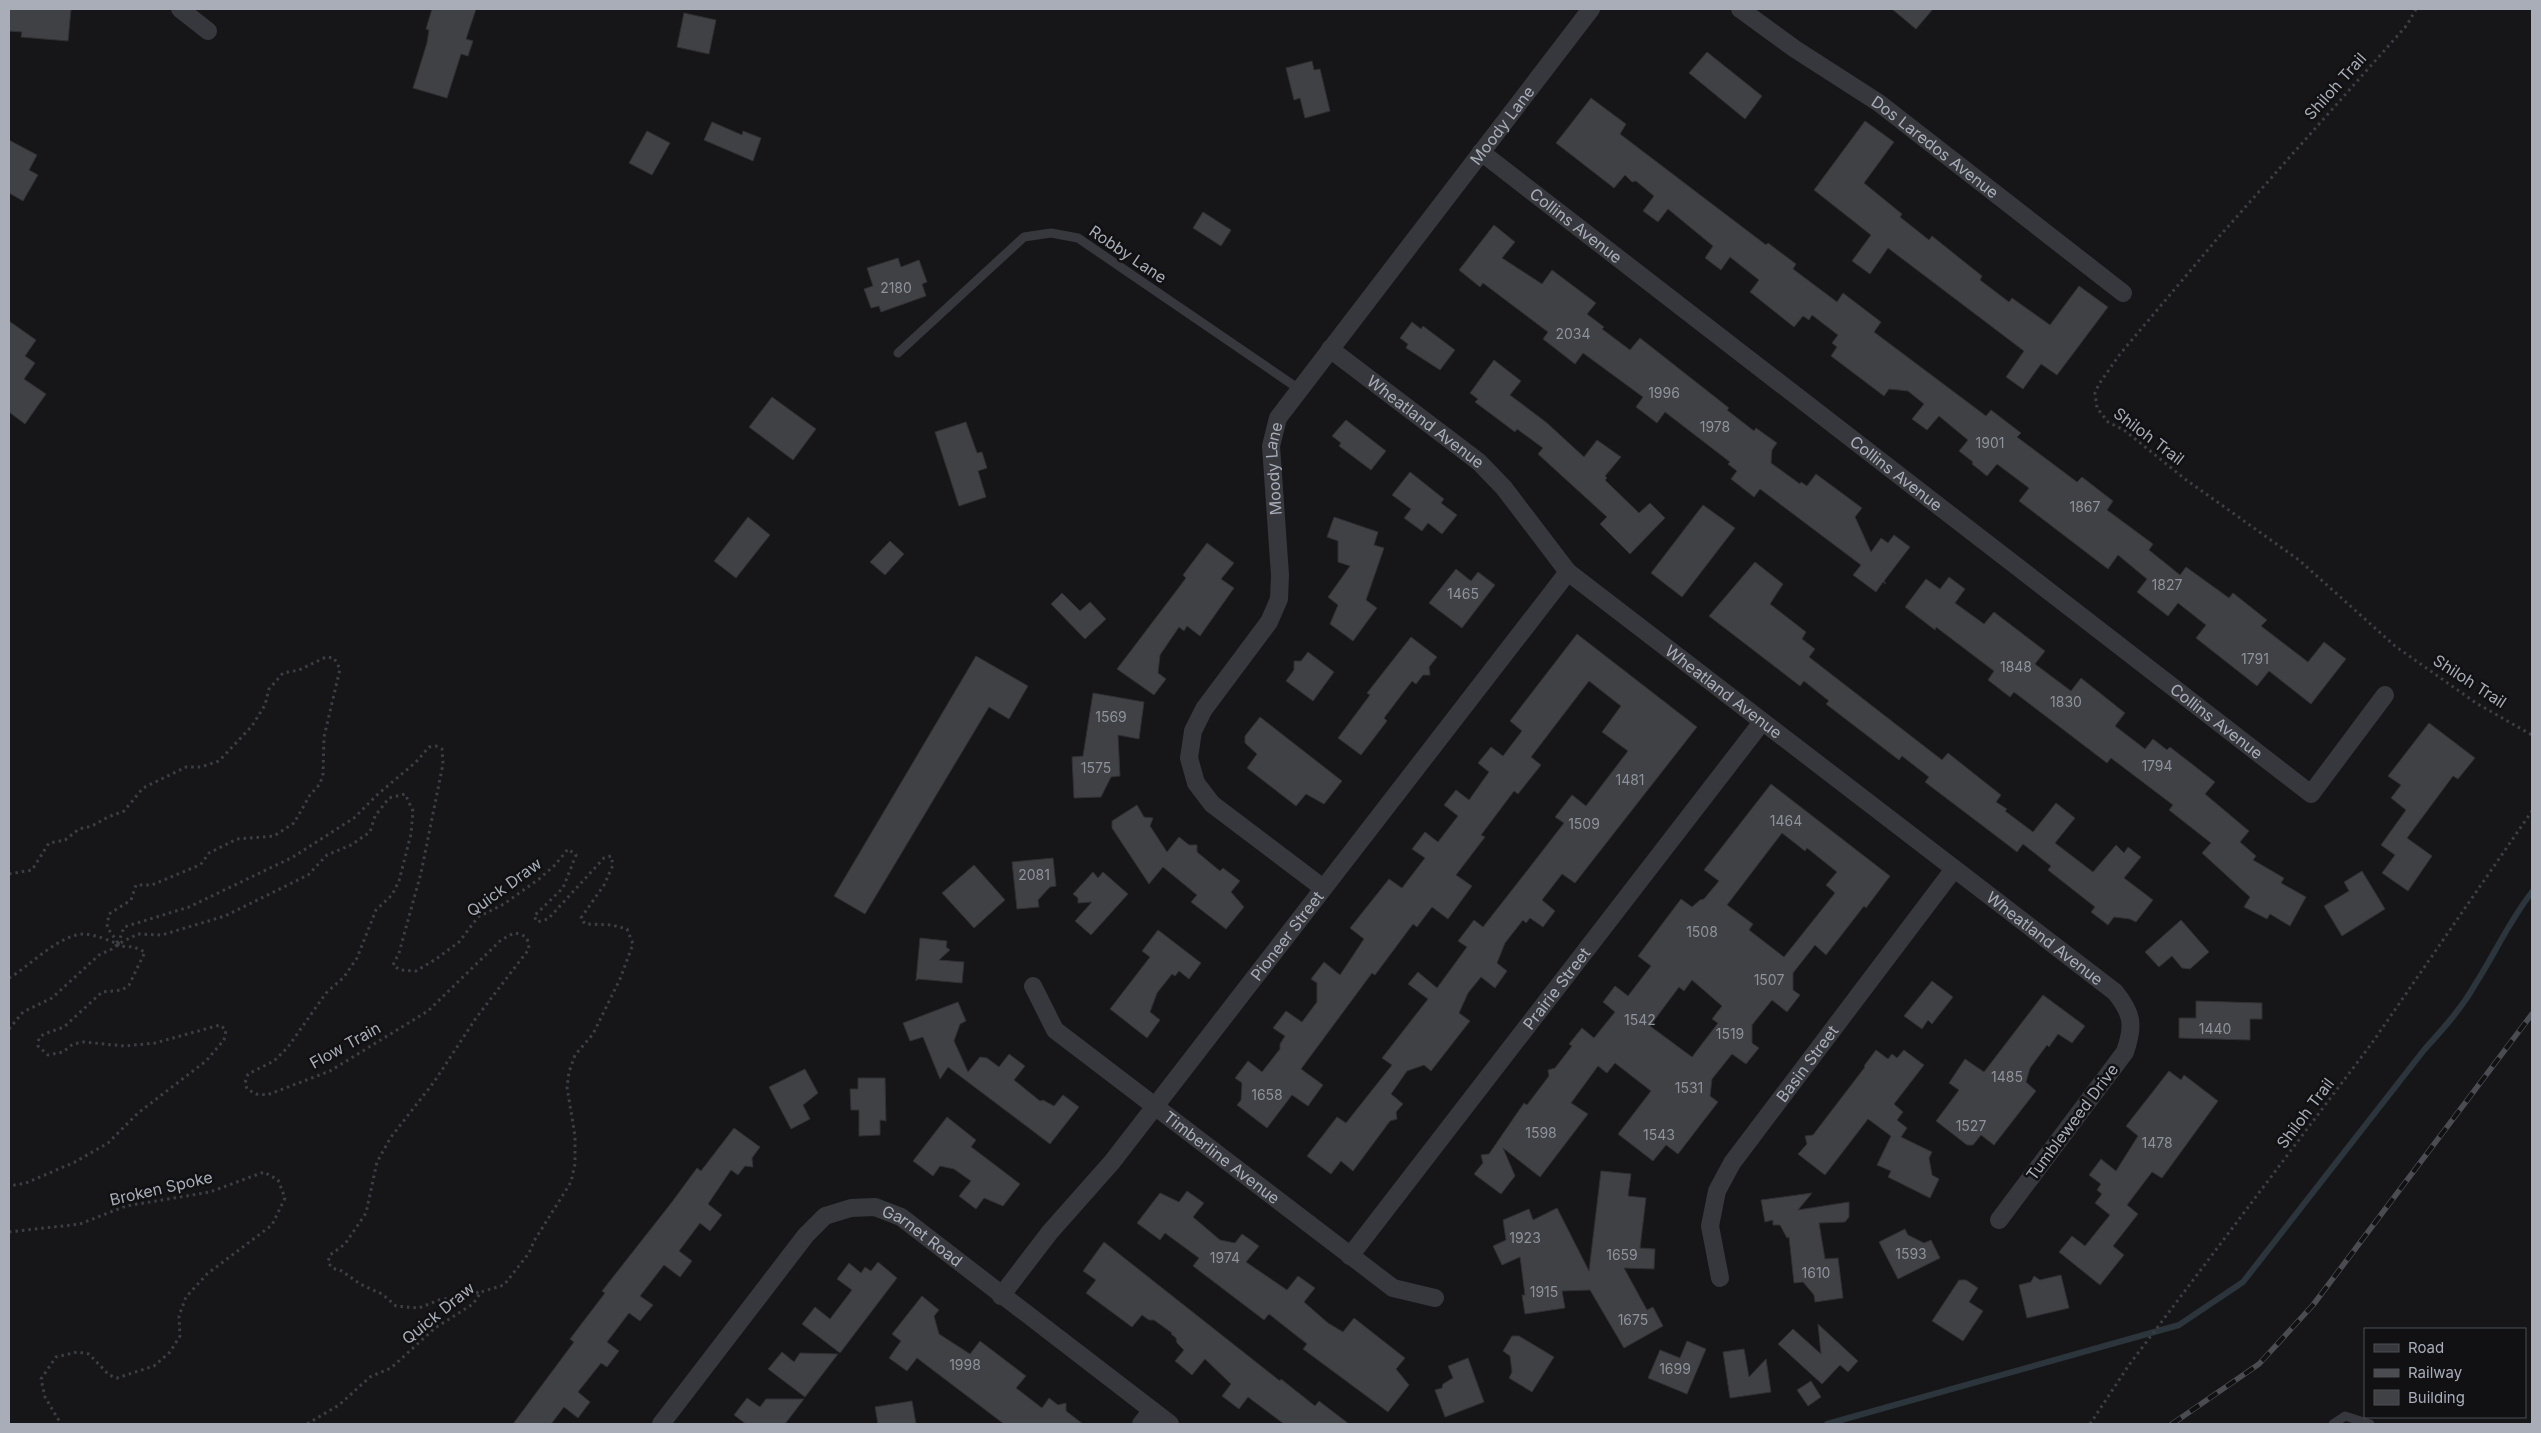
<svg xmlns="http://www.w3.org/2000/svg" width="2541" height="1433" font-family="Inter,sans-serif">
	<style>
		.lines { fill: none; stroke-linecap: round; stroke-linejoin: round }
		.stream { stroke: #2c353c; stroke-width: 6 }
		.building { fill: #404145; stroke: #303034; fill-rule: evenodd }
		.path { stroke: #3d3f44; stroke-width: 3; stroke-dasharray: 2.5 4; stroke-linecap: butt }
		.service { stroke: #37383d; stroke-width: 9 }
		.minor { stroke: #37383d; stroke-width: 18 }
		.rail-casing { stroke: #4a4c52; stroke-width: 5.5 }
		.rail { stroke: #111113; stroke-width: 4; stroke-dasharray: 11; stroke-linecap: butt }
		.labels { text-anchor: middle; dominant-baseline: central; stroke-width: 5; stroke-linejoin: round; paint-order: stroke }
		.number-label { font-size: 14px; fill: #8e929b }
		.street-label { font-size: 16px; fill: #a8adb8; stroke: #111113 }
	</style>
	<rect width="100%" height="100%" fill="#161618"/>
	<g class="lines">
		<path class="stream" d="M 1827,1424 L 2179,1325 L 2243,1282 L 2424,1050 C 2443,1029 2462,1008 2476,983 C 2495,953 2510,920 2532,892"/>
	</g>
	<g class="building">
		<polygon points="9,9 71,9 68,41 21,37 22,32 9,31"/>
		<polygon points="432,9 476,9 466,39 473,41 468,56 461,54 447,98 413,88 427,43 429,30 426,29"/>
		<polygon points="1892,9 1933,9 1916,29"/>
		<polygon points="684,13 716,20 709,54 677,47"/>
		<polygon points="1707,52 1762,96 1745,119 1689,73"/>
		<polygon points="1312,61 1314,70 1320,69 1330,111 1305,118 1300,98 1294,100 1286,68"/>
		<polygon points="1591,98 1626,124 1620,134 1766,245 1768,243 1796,264 1793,269 1837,302 1843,293 1881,322 1874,332 1986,416 1991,410 2021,433 2017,437 2077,482 2082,477 2113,501 2107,510 2153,544 2149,550 2180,575 2186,567 2229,598 2233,593 2267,620 2261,626 2308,662 2324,642 2346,659 2311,704 2269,671 2257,686 2196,638 2206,625 2178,603 2168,616 2137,592 2147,579 2118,555 2108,569 2019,501 2029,488 1997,464 1987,476 1972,464 1973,462 1959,451 1968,440 1939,416 1927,430 1912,419 1924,404 1908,391 1889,389 1884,396 1831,356 1837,347 1832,343 1838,335 1812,315 1809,320 1803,316 1794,327 1750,292 1759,280 1730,257 1721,270 1705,258 1713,246 1668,209 1658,222 1643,211 1654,196 1636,181 1632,182 1625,175 1614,188 1556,143"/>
		<polygon points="1865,121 1894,142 1864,183 1902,214 1900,217 1929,240 1932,236 1982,276 1980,280 2009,302 2012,298 2050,325 2079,286 2108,307 2057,375 2041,364 2023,389 2006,377 2024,351 1888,248 1870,274 1852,261 1871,235 1814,190"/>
		<polygon points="712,122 742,135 743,131 761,138 753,161 704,140"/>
		<polygon points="647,131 670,143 652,175 629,163"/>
		<polygon points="9,140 37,155 29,170 38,175 23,201 9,193"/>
		<polygon points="1203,212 1231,230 1221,246 1193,228"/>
		<polygon points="1494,225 1515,242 1502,258 1542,284 1552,270 1596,303 1587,314 1604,327 1602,329 1630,350 1640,338 1729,408 1727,410 1754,431 1756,428 1777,443 1772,450 1771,463 1800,484 1801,482 1807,486 1816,474 1862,508 1855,517 1871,552 1881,538 1888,543 1894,535 1910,547 1884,581 1886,584 1883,582 1876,592 1853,575 1861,565 1760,489 1754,497 1731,479 1737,471 1728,464 1730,462 1665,412 1657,423 1636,407 1643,397 1583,353 1575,364 1543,339 1548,332 1483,283 1480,287 1459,270"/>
		<polygon points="898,258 901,267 919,260 927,282 922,284 926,296 881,312 879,306 871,308 864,289 873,286 867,268"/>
		<polygon points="9,321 36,340 25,356 35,363 24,379 46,394 25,424 9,412"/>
		<polygon points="1412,322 1421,329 1423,326 1455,350 1440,370 1406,348 1408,344 1400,338"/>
		<polygon points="1494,360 1521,381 1510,395 1547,423 1584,457 1597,440 1621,457 1605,476 1607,478 1605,480 1639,513 1650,503 1665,518 1630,554 1600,524 1607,517 1538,454 1543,448 1517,429 1515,432 1475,402 1478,399 1470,393"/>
		<polygon points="772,397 816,429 793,460 749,427"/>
		<polygon points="1346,420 1386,451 1371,470 1339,446 1341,443 1332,436"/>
		<polygon points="966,422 977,453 982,452 987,468 978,471 986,497 959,506 935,432"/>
		<polygon points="1410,472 1444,499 1441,503 1457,515 1442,534 1428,523 1422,531 1404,518 1411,509 1392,495"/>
		<polygon points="1703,505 1735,528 1682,597 1651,573"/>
		<polygon points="748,517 770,535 736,578 714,561"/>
		<polygon points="1334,517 1378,532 1374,545 1384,548 1366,600 1377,608 1353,641 1330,624 1338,605 1328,597 1350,566 1338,562 1338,541 1327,537"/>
		<polygon points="890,541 904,554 885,575 870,562"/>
		<polygon points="1207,543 1234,563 1221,579 1234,588 1200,636 1187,626 1184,631 1179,627 1160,655 1158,673 1166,679 1154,695 1117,669 1186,578 1183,575"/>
		<polygon points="1755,562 1783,584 1770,604 1806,632 1802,639 1815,649 1809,657 1942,760 1948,753 2001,795 1996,802 2007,809 2005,811 2033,832 2056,803 2075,818 2055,843 2093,872 2116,845 2124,853 2128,847 2141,857 2124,878 2153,900 2136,922 2130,919 2114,917 2108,925 2091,912 2095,907 2048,870 2051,866 2023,844 2017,852 2008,845 1925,782 1929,777 1902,756 1899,760 1826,704 1829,701 1804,681 1800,686 1709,616"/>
		<polygon points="1456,569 1471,581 1478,572 1495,585 1462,628 1429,603"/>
		<polygon points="1949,577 1965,589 1955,603 1984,624 1994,612 2045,651 2035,664 2071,691 2081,678 2125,713 2115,726 2145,749 2153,739 2167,750 2170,747 2215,782 2205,794 2249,831 2240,842 2256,856 2253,860 2284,878 2281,883 2306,897 2290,926 2270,914 2267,919 2244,907 2250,897 2202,853 2211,843 2169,810 2173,805 2111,758 2107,763 2014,692 2010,697 1988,680 1994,671 1936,627 1935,630 1905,607 1926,579 1940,589"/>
		<polygon points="1062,593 1080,611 1090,602 1106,619 1085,639 1051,604"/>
		<polygon points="1577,634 1697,727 1575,883 1562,874 1542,900 1555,911 1543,927 1530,918 1526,923 1523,920 1505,943 1497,963 1507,971 1495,988 1481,977 1468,993 1459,1013 1470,1021 1431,1071 1424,1065 1407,1071 1391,1094 1403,1104 1396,1112 1397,1119 1390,1121 1353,1171 1341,1161 1331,1174 1307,1156 1337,1117 1346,1123 1392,1065 1382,1058 1428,999 1408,984 1418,972 1437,988 1467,947 1458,941 1474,920 1483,927 1530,867 1564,823 1555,817 1572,795 1586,806 1628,751 1602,732 1621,706 1589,681 1531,757 1541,765 1518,794 1514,791 1481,835 1485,837 1456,875 1472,886 1448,919 1432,907 1417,927 1413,924 1375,975 1372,973 1301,1069 1323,1085 1308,1106 1292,1095 1267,1128 1237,1105 1241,1100 1242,1083 1235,1078 1248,1061 1262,1072 1280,1049 1280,1044 1285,1036 1273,1028 1286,1011 1302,1022 1317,1002 1317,983 1311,979 1324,962 1340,975 1364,939 1350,928 1389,879 1402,888 1425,858 1412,849 1425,832 1438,842 1458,816 1444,805 1456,790 1469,800 1489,772 1478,763 1491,747 1503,756 1522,731 1510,721"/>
		<polygon points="1411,637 1437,657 1429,667 1430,675 1423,675 1416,684 1412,681 1384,718 1387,721 1361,755 1338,738 1370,695 1367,693"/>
		<polygon points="1308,652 1334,672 1313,701 1286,681 1294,670 1294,661 1301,661"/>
		<polygon points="976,656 1028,686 1009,719 989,707 865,914 834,896"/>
		<polygon points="1093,693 1144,702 1139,739 1118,735 1120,776 1111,777 1101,797 1074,798 1072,757 1083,756"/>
		<polygon points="1260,717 1342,781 1324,804 1306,794 1296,806 1247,768 1257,754 1245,743 1245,736"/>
		<polygon points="2429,723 2475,758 2458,779 2453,776 2407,838 2432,856 2408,891 2382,873 2395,855 2381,845 2406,810 2391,798 2401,785 2388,776"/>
		<path d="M 1771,784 L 1890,876 L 1866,908 L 1864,906 L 1826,955 L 1815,945 L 1793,973 L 1793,990 L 1800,995 L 1787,1012 L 1772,1000 L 1752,1025 L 1752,1043 L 1759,1048 L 1746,1064 L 1732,1054 L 1712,1079 L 1710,1096 L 1718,1102 L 1678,1154 L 1666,1145 L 1653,1161 L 1618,1134 L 1651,1091 L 1615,1063 L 1607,1073 L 1598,1066 L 1571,1103 L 1588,1114 L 1540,1177 L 1503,1148 L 1515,1176 L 1501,1194 L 1474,1174 L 1483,1163 L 1481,1155 L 1489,1154 L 1524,1103 L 1527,1105 L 1549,1076 L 1548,1070 L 1555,1068 L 1572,1046 L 1569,1044 L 1582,1028 L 1594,1038 L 1615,1012 L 1603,1002 L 1615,986 L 1628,996 L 1651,966 L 1638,956 L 1681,899 L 1692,907 L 1700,900 L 1704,899 L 1719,881 L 1704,870 ZM 1782,833 L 1805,851 L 1807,848 L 1837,872 L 1826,885 L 1835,893 L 1784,957 L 1749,930 L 1753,924 L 1727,905 ZM 1692,980 L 1722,1006 L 1712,1019 L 1718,1023 L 1692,1057 L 1650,1026 L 1679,987 L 1684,991 Z"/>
		<polygon points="1137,805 1144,817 1153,818 1150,826 1167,852 1179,837 1189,845 1197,845 1197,852 1220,871 1223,868 1240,881 1231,892 1244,907 1226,929 1191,902 1197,895 1163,867 1149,884 1112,828 1112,821"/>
		<polygon points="1053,858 1056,886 1050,887 1038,900 1039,907 1017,909 1012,862"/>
		<polygon points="974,865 1005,900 974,928 942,893"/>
		<polygon points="2362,871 2385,909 2342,936 2324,906 2349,891 2344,882"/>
		<polygon points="1093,872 1098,878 1103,872 1128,894 1091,935 1075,921 1092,902 1078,903 1078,898 1073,894"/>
		<polygon points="2181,920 2209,952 2190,969 2182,968 2172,956 2159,967 2145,952"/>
		<polygon points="1158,930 1201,963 1189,979 1179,971 1175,976 1172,974 1157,993 1150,1012 1160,1020 1147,1038 1110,1009 1150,957 1142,951"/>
		<polygon points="920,938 947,941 946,947 950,950 939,960 964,962 962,983 918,979 916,981"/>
		<polygon points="1932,981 1953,997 1932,1024 1928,1020 1922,1029 1904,1016"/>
		<polygon points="2043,995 2085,1026 2072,1043 2058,1034 2049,1047 2047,1045 2030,1068 2026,1082 2036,1091 1994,1145 1981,1135 1973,1145 1967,1145 1936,1121 1959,1090 1949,1083 1965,1059 1984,1072"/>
		<polygon points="2196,1001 2262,1003 2262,1019 2250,1019 2250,1040 2179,1038 2179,1018 2196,1018"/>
		<polygon points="958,1002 966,1021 960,1024 954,1041 968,1072 980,1057 987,1058 999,1067 1009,1054 1025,1066 1014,1080 1040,1101 1043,1100 1054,1106 1063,1095 1079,1107 1050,1144 948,1067 940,1079 923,1037 910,1041 903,1023"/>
		<polygon points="1876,1050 1888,1059 1892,1054 1897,1058 1904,1050 1924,1065 1894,1104 1903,1112 1897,1120 1907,1128 1901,1137 1932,1152 1929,1158 1932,1175 1939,1179 1930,1198 1888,1177 1891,1171 1877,1165 1891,1136 1868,1119 1825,1175 1798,1154 1807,1144 1805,1136 1813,1135 1865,1067 1864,1066"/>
		<polygon points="805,1069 818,1093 803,1105 810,1119 791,1129 769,1087"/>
		<polygon points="2169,1071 2181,1080 2184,1075 2218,1101 2162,1178 2152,1172 2127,1205 2138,1214 2113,1246 2124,1255 2100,1285 2059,1252 2072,1236 2085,1246 2110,1215 2095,1203 2102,1194 2097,1190 2101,1184 2089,1175 2101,1159 2116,1171 2138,1136 2126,1126"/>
		<polygon points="858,1078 885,1078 886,1121 880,1120 880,1135 859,1136 859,1110 851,1110 850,1089 858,1089"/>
		<polygon points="947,1117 976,1140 971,1147 974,1149 1020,1184 1003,1206 984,1198 976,1209 959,1196 971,1181 954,1169 940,1166 933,1176 913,1161"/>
		<polygon points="734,1128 760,1147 752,1158 753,1167 745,1166 738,1175 731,1170 708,1204 722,1215 710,1231 700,1223 679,1251 692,1261 680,1277 664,1265 640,1296 653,1305 640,1321 629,1313 607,1342 619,1351 607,1367 601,1363 578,1392 590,1402 578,1418 564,1407 551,1424 513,1424 574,1342 570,1339 605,1293 602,1291 672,1202 697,1168 701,1171"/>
		<polygon points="1601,1171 1631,1174 1628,1196 1646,1198 1640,1248 1655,1249 1654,1269 1624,1268 1647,1310 1653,1307 1663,1326 1624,1348 1590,1290 1562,1291 1565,1308 1525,1314 1522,1295 1525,1295 1520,1257 1502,1265 1493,1246 1506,1240 1503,1220 1529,1209 1533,1220 1557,1208 1589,1271"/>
		<polygon points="1187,1191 1204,1203 1193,1217 1220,1240 1235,1243 1242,1234 1259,1246 1246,1262 1287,1290 1298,1276 1315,1288 1304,1302 1328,1323 1343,1332 1354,1318 1405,1358 1396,1369 1409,1385 1388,1412 1303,1349 1307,1344 1269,1314 1264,1320 1193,1266 1199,1258 1165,1233 1160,1240 1137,1223 1160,1193 1179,1202"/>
		<polygon points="1812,1193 1798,1210 1849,1202 1849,1217 1845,1222 1819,1223 1825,1259 1838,1258 1843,1298 1815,1302 1814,1295 1803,1282 1794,1283 1789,1237 1787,1238 1780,1225 1773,1225 1773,1220 1765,1222 1761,1200"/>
		<polygon points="1905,1229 1908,1235 1924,1243 1931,1240 1940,1258 1898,1279 1879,1242"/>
		<polygon points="1104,1242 1280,1381 1281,1379 1315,1406 1319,1401 1349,1424 1284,1424 1248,1397 1239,1409 1222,1396 1231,1384 1205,1359 1192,1375 1175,1361 1184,1350 1177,1343 1176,1338 1171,1334 1172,1333 1154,1320 1149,1320 1142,1315 1132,1327 1086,1293 1096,1280 1083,1271"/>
		<polygon points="878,1262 897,1278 840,1353 802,1324 815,1307 830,1319 852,1290 837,1279 849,1263 861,1273 865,1267 871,1271"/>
		<polygon points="2061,1275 2069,1308 2027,1318 2019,1285 2031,1282 2034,1276 2040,1280"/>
		<polygon points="1959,1280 1966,1280 1978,1288 1969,1302 1983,1311 1963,1341 1932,1321"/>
		<polygon points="922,1296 939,1310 934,1316 939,1334 970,1354 980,1341 1026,1376 1016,1388 1042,1408 1049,1398 1058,1405 1066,1403 1066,1411 1083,1424 1004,1424 917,1358 907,1371 889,1358 901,1341 892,1334"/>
		<polygon points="1818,1324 1858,1361 1848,1372 1840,1365 1822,1384 1778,1344 1793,1329 1821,1354"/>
		<polygon points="1512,1336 1519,1336 1554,1357 1532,1392 1509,1378 1512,1372 1510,1356 1503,1351"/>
		<polygon points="1687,1341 1706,1349 1687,1394 1648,1378 1660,1350 1680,1358"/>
		<polygon points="1744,1349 1749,1377 1766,1359 1771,1392 1730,1398 1723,1352"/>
		<polygon points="782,1352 794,1362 800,1353 838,1354 805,1397 768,1369"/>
		<polygon points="1468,1358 1484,1402 1445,1417 1435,1390 1442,1388 1443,1384 1453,1378 1448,1366"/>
		<polygon points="1811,1381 1821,1397 1808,1406 1797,1390"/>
		<polygon points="747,1398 760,1407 766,1399 804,1399 785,1424 746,1424 734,1415"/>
		<polygon points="912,1401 916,1424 878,1424 875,1407"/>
	</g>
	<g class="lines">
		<g class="path">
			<polyline points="2416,9 2407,25 2217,239 2120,354 2099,384 2095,393 2097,408 2108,422 2124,430 2185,479 2299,560 2395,646 2476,703 2532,735"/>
			<polyline points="9,874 32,870 49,843 65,840 79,829 92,826 108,817 124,811 143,788 186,767 201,767 219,761 252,726 265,705 269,689 283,673 299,670 326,657 334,658 340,669 324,737 323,774 320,784 310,795 294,823 274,836 237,839 209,853 202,863 195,867 152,885 136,885 131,900 109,914 107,927 118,943"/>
			<polyline points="118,944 124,927 189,907 293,857 354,818 378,794 416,762 429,747 436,746 442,749 443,764 421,873 399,953 393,965 400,970 416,971 436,959 459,942 478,917 504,904 539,879 555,865 568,849 576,855 563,888 534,916 537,922 548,919 604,858 611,856 613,865 604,885 581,918 585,924 612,925 627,929 633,944 620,979 593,1034 575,1055 569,1072 567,1087 575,1136 575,1164 571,1182 534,1241 529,1253 504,1285 481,1292 473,1304 435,1328 391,1368 370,1377 339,1405 307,1424"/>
			<path d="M 9,978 C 30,966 59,934 85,934 C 96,935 108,940 118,944 L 118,946 L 134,947 L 145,952 L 129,985 L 122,990 L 102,992 L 64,1027 L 44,1034 L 39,1038 L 38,1046 L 48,1055 L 63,1052 L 73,1044 L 84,1042 L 124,1046 L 155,1043 L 220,1025 L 226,1030 L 224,1040 L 206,1061 L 138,1113 L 108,1143 L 75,1162 L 26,1183 L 9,1186"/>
			<path d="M 9,1029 L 23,1012 L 52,998 L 99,955 L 112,949 L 118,944 L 138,934 L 162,935 L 225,916 L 308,875 L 327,855 L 351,845 L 370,832 L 375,816 L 389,798 L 405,794 L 413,811 L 411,834 L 399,881 L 392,895 L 376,910 L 357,958 L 344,977 L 326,993 L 288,1047 L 274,1061 L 248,1074 L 245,1083 L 247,1089 L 256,1094 L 267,1095 L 330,1071 L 428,1011 L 501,940 L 514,933 C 526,935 528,937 529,949 L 476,1018 L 434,1082 L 391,1137 L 377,1162 L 366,1213 L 345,1244 L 330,1255 L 328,1262 L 332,1268 L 342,1271 L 360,1284 L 382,1294 L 396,1306 L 419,1308 L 439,1300 L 480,1292"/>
			<polyline points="9,1232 80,1224 126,1206 210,1192 264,1172 278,1180 285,1198 272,1225 207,1274 186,1297 179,1316 180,1336 170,1352 154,1366 117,1378 109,1375 89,1354 77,1352 56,1357 41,1379 45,1397 61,1424"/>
			<polyline points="2090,1424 2129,1365 2372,1043 2532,811"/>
		</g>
		<g class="service">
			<polyline points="898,353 1024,237 1051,233 1078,238 1299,389"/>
			<polyline points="2333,1424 2345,1416 2370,1424"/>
		</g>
		<g class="minor">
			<polyline points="180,9 208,31"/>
			<path id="s1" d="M 1740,9 L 1795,49 L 1879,103 L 2123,293"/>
			<path id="s2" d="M 1481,152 L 2311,794 L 2385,695"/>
			<path id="s3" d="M 1330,349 L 1479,462 L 1504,488 L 1568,572 L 2115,992 C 2133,1014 2134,1026 2125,1052 L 1999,1220"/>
			<path id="s4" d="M 1323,888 L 1212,804 L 1196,783 L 1189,758 L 1193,731 L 1204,709 L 1269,622 L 1279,599 L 1280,575 L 1271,446 L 1278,418 L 1591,9"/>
			<path id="s5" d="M 1033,986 L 1055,1030 L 1393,1288 L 1435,1298"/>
			<path id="s6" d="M 1350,1256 L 1762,722"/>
			<path id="s7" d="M 1720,1278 L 1710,1226 L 1717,1191 L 1732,1163 L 1954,869"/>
			<path id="s8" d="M 1001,1296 L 1050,1232 L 1112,1162 L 1568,572"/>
			<path id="s9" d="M 661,1424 L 806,1235 L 825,1216 L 851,1208 L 875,1207 L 901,1217 L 1170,1424"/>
			<polyline points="1141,1424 1152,1410"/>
		</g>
		<g class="rail-casing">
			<polyline id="rail" points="2172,1424 2259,1364 2313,1305 2532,1014"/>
		</g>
		<use href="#rail" class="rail"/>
	</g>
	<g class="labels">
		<g class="number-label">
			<text x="896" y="287">2180</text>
			<text x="1573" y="333">2034</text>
			<text x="1664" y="392">1996</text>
			<text x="1715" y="426">1978</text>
			<text x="1990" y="442">1901</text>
			<text x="2085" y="506">1867</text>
			<text x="2167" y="584">1827</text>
			<text x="1463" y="593">1465</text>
			<text x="2255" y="658">1791</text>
			<text x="2016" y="666">1848</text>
			<text x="2066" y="701">1830</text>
			<text x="1111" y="716">1569</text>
			<text x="2157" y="765">1794</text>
			<text x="1096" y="767">1575</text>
			<text x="1630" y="779">1481</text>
			<text x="1786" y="820">1464</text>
			<text x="1584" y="823">1509</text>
			<text x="1034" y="874">2081</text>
			<text x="1702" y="931">1508</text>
			<text x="1769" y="979">1507</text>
			<text x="1640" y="1019">1542</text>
			<text x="2215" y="1028">1440</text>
			<text x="1730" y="1033">1519</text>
			<text x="2007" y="1076">1485</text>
			<text x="1689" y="1087">1531</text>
			<text x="1267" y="1094">1658</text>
			<text x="1971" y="1125">1527</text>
			<text x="1541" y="1132">1598</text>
			<text x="1659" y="1134">1543</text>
			<text x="2157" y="1142">1478</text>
			<text x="1525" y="1237">1923</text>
			<text x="1911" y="1253">1593</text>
			<text x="1622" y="1254">1659</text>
			<text x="1225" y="1257">1974</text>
			<text x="1816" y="1272">1610</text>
			<text x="1544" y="1291">1915</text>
			<text x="1633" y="1319">1675</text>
			<text x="965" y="1364">1998</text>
			<text x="1675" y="1368">1699</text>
		</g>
		<g class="street-label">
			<text transform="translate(2335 86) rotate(-48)">Shiloh Trail</text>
			<text stroke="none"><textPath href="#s4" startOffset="928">Moody Lane</textPath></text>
			<text stroke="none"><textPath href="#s1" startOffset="239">Dos Laredos Avenue</textPath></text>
			<text stroke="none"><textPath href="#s2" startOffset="120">Collins Avenue</textPath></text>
			<text transform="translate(1128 254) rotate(34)">Robby Lane</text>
			<text stroke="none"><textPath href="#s3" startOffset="120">Wheatland Avenue</textPath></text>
			<text transform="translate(2149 436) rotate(37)">Shiloh Trail</text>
			<text stroke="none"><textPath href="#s4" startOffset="508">Moody Lane</textPath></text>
			<text stroke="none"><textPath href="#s2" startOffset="525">Collins Avenue</textPath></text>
			<text transform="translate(2470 681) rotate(33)">Shiloh Trail</text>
			<text stroke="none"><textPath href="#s3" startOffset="525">Wheatland Avenue</textPath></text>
			<text stroke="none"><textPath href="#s2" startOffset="930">Collins Avenue</textPath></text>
			<text transform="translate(504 887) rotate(-36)">Quick Draw</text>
			<text stroke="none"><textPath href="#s8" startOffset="460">Pioneer Street</textPath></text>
			<text stroke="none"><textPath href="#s3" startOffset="930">Wheatland Avenue</textPath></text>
			<text stroke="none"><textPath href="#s6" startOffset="338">Prairie Street</textPath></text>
			<text transform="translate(345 1045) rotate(-29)">Flow Train</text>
			<text stroke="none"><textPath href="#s7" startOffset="245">Basin Street</textPath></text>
			<text transform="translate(2305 1113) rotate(-53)">Shiloh Trail</text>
			<text transform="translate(2072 1122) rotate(-53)">Tumbleweed Drive</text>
			<text stroke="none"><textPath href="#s5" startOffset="259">Timberline Avenue</textPath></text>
			<text transform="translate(161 1188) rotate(-13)">Broken Spoke</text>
			<text stroke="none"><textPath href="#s9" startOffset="372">Garnet Road</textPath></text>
			<text transform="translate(438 1313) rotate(-39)">Quick Draw</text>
		</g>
	</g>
	<rect width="2541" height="1433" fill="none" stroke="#a8adb8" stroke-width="20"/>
	<rect x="2364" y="1328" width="162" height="90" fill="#111113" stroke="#4d4f55"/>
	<rect x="2374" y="1344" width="25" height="8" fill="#37383d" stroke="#4d4f55"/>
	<text x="2408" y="1353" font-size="15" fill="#a8adb8">Road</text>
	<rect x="2374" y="1369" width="25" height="8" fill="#4a4c52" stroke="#4d4f55"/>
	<text x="2408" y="1378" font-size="15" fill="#a8adb8">Railway</text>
	<rect x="2374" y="1390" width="25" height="15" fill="#404145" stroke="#4d4f55"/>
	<text x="2408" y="1403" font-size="15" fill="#a8adb8">Building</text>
</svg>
